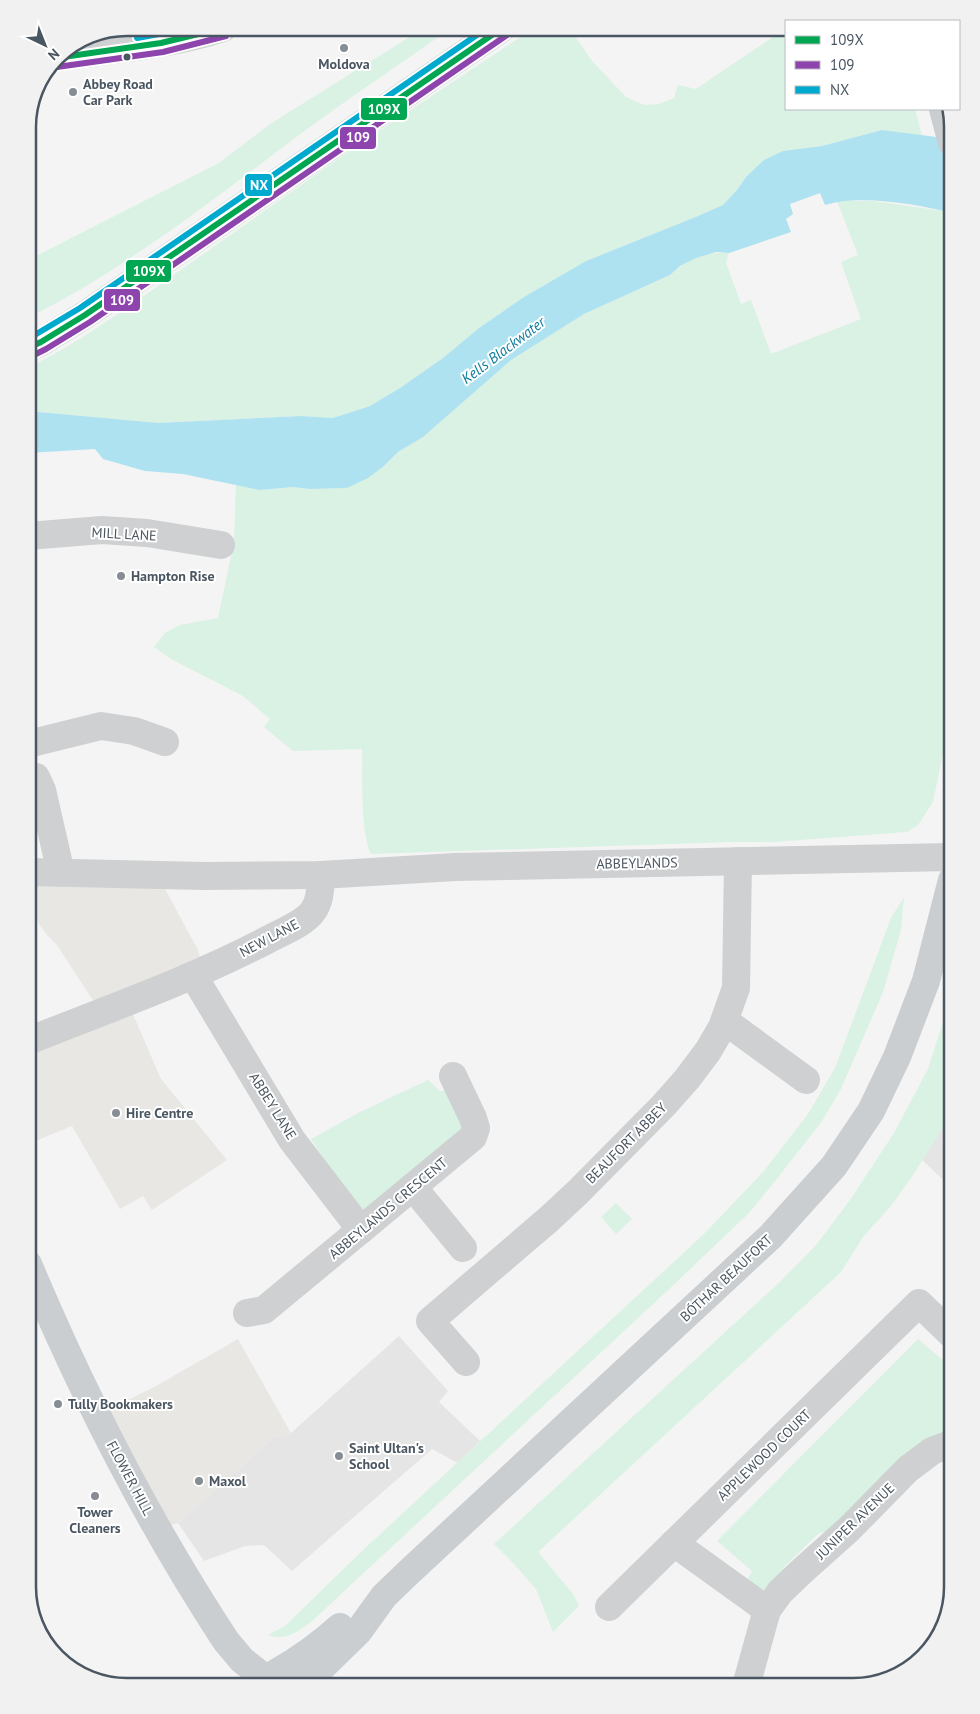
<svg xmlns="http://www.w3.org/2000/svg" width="980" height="1714" font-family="'PT Sans',sans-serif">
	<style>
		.commercial { fill: #e8e7e3 }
		.education { fill: #e6e5e6 }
		.green { fill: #d9f2e3 }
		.water { fill: #aee2f0 }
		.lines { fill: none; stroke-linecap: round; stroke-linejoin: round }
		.minor { stroke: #ced0d2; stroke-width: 28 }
		.major { stroke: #caced1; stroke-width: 28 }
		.bus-1-casing { stroke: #fff; stroke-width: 10 }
		.bus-2-casing { stroke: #fff; stroke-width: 10 }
		.bus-3-casing { stroke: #fff; stroke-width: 10 }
		.bus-1 { stroke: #00a651; stroke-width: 6 }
		.bus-2 { stroke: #8e44ad; stroke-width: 6 }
		.bus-3 { stroke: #00a9ce; stroke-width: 6 }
		.poi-dot { fill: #868d94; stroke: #fff; stroke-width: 2 }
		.bus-dot { fill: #4a5661; stroke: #fff; stroke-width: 2 }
		.labels { text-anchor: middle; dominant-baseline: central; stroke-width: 4; stroke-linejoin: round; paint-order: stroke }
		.poi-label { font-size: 14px; font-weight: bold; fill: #4a5661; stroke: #fff; text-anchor: start }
		.street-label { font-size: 14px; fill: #4a5661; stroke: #fff }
		.water-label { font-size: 15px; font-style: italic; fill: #0c7c9b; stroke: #fff }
		.rim { fill: none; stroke: #4a5661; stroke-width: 2.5 }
		.line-badge { stroke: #fff; stroke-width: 2 }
		.badge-label { font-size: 14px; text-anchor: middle; font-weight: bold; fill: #fff }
	</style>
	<rect width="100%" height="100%" fill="#f4f4f4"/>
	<g class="commercial">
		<polygon points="127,28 183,28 72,46 89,35"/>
		<polygon points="165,880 165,889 198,950 200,957 94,1002 57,945 47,935 39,924 28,898 28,884"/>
		<polygon points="131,1010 161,1079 227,1160 152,1210 143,1196 120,1209 72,1126 28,1144 28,1048"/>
		<polygon points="238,1339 291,1433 273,1438 178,1523 168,1526 108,1410 156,1386"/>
	</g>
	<g class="education">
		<polygon points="952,1114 952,1188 922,1160"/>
		<polygon points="399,1336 448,1391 439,1402 480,1441 458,1463 432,1449 292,1571 264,1545 245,1546 204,1561 178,1523 273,1438 291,1433"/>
	</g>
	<g class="green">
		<path d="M 424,28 L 451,28 C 402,63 352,96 303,132 C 215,198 127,268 28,318 L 28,260 L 219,163 L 270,124 Z"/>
		<path d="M 534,28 L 563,28 L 575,36 L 592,61 L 626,97 L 644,105 L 659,104 L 674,98 L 678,85 L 696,89 L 786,28 L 786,109 L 915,109 L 922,136 L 882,130 L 822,146 L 784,151 L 746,177 L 737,190 L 723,205 L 698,216 L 586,261 L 524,297 L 479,328 L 443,358 L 400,388 L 370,406 L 333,418 L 301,416 L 158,423 L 28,411 L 28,367 C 64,351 98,327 131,305 L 361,143 Z"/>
		<path d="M 837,201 L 873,201 L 943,211 L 952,253 L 952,710 L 933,802 L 918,825 L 907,832 L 773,842 L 731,842 L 371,854 C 360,832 363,777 362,749 L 293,751 L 264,727 L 270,719 L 243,696 L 171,659 L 154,647 L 165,633 L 180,625 L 218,618 L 234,542 L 236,484 L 261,490 L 293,487 L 310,489 L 347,488 L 384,466 L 398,452 L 423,437 L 511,360 L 584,314 L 670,275 C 686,260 706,251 729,253 L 726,263 L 741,304 L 751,300 L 771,354 L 861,319 L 841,262 L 858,255 Z"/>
		<path d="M 904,897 L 901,930 L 883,992 L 841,1089 L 822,1121 L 772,1185 L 749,1213 L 666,1292 L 311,1622 C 298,1631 285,1642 268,1635 L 285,1626 L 362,1551 L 706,1232 L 763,1172 L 808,1114 L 835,1068 L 891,918 Z"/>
		<polygon points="952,994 952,1114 913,1175 891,1206 863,1237 841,1272 538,1552 573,1594 579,1606 553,1632 536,1589 514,1564 494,1544 781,1281 817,1244 850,1200 894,1133 928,1069"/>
		<polygon points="428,1080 440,1091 451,1090 467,1124 364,1212 357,1211 311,1139 360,1112"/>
		<polygon points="616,1203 632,1219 616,1234 601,1217"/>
		<polygon points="918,1339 952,1368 952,1433 942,1434 833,1529 818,1534 783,1568 785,1577 766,1590 756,1588 746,1583 752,1571 717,1541"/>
	</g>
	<path class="water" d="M 882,130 L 952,139 L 952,213 C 917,204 860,194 825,205 L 820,193 L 790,204 L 793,214 L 786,219 L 791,232 L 729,253 L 716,252 L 696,258 L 680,266 L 670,275 L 584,314 L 511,360 L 423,437 L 398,452 L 384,466 L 368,478 L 347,488 L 310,489 L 293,487 L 260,490 L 183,474 L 145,471 L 103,459 L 95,449 L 28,453 L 28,411 L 158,423 L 301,416 L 333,418 L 370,406 L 400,388 L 443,358 L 479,328 L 524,297 L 586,261 L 698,216 L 723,205 L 737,190 L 746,177 L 764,160 L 783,151 L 822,146 Z"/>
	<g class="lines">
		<g class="minor">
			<path d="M 56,58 C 112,49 169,46 223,28"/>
			<polyline points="28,536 102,530 147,533 221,545"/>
			<polyline points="28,744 101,726 134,731 165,742"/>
			<polyline points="28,775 36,777 42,790 61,873"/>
			<polyline points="28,872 204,876 321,875 455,867 952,857"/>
			<polyline points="193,975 292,1140 361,1230"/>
			<polyline points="725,1021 806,1080"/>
			<path d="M 28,1041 C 108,1009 191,980 269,939 C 282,932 305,923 313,911 C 321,900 320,887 321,875"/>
			<polyline points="413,1187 463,1248"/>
			<polyline points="247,1313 264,1310 473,1137 476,1128 473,1118 453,1076"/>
			<polyline points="466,1362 430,1321 549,1219 578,1192 663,1106 687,1079 708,1051 722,1027 736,988 738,861"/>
			<polyline points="674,1543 767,1610"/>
			<polyline points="609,1607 919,1303 952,1335"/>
			<polyline points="746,1686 767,1610 780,1592 802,1571 849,1529 908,1469 932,1451 945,1446 952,1447"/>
		</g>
		<g class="major">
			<polyline points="943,109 952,143"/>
			<polyline points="28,348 41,342 85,315 502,28"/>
			<path d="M 28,1264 C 83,1395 148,1522 226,1641 L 242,1660 L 261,1675"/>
			<path d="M 276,1673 C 299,1660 320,1645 340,1627"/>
			<polyline points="306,1686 319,1670 358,1632 384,1596 409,1572 771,1236 834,1166 871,1111 897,1057 926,981 952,880"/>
		</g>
		<g class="bus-1-casing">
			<g id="bus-1">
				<polyline points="56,58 161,43 223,28"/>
				<polyline points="28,348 41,342 85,315 502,28"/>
			</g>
		</g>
		<g class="bus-2-casing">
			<g id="bus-2">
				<polyline points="57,67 163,52 226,36"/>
				<polyline points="32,356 46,349 90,322 507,35"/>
			</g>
		</g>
		<g class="bus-3-casing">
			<g id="bus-3">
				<polyline points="137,38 192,28"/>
				<polyline points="28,339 80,308 487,28"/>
			</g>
		</g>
		<use href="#bus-1" class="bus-1"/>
		<use href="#bus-2" class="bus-2"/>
		<use href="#bus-3" class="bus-3"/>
	</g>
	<g class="poi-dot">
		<circle cx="344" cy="48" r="5"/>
		<circle cx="73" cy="92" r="5"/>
		<circle cx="121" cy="576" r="5"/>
		<circle cx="116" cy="1113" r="5"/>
		<circle cx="58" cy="1404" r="5"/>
		<circle cx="339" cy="1456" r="5"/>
		<circle cx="199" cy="1481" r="5"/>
		<circle cx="95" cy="1496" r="5"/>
	</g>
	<circle class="bus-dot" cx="127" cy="57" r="4.5"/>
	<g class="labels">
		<g class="poi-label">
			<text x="344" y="64" text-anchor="middle">Moldova</text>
			<text x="83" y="84">Abbey Road<tspan x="83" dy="16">Car Park</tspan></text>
			<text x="131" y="576">Hampton Rise</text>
			<text x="126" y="1113">Hire Centre</text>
			<text x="68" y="1404">Tully Bookmakers</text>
			<text x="349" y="1448">Saint Ultan's<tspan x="349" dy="16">School</tspan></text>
			<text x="209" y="1481">Maxol</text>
			<text x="95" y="1512" text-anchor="middle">Tower<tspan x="95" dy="16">Cleaners</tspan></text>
		</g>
		<g class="street-label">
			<text transform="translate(124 534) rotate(3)">MILL LANE</text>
			<text transform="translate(637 863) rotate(-1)">ABBEYLANDS</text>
			<text transform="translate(269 938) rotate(-28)">NEW LANE</text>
			<text transform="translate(273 1106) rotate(58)">ABBEY LANE</text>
			<text transform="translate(626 1143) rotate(-45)">BEAUFORT ABBEY</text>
			<text transform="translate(388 1208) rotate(-40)">ABBEYLANDS CRESCENT</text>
			<text transform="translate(726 1278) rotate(-43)">BÓTHAR BEAUFORT</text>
			<text transform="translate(764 1455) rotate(-44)">APPLEWOOD COURT</text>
			<text transform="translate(130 1478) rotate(62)">FLOWER HILL</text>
			<text transform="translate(855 1521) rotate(-44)">JUNIPER AVENUE</text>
		</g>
		<g class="water-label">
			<text transform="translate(503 350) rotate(-37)">Kells Blackwater</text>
		</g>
	</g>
	<path d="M0 0H980V1714H0ZM127 36H853A91 91 0 0 1 944 127V1587A91 91 0 0 1 853 1678H127A91 91 0 0 1 36 1587V127A91 91 0 0 1 127 36Z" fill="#f1f1f2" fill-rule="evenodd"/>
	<path class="rim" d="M127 36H853A91 91 0 0 1 944 127V1587A91 91 0 0 1 853 1678H127A91 91 0 0 1 36 1587V127A91 91 0 0 1 127 36Z"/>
	<g class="line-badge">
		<rect x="360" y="97" width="48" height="24" rx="5" fill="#00a651"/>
		<rect x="339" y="126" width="38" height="24" rx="5" fill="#8e44ad"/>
		<rect x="244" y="173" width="29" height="24" rx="5" fill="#00a9ce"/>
		<rect x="125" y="259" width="47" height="24" rx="5" fill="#00a651"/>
		<rect x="103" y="288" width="38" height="24" rx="5" fill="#8e44ad"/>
	</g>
	<g class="badge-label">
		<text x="384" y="114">109X</text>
		<text x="358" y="142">109</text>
		<text x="259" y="190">NX</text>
		<text x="149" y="276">109X</text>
		<text x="122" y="305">109</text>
	</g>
	<rect x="785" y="20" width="175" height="90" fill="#ffffff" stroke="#b7bbc0"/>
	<rect x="795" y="36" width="25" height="8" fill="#00a651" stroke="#b7bbc0"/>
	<text x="830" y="45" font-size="15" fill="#4a5661">109X</text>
	<rect x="795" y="61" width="25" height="8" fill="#8e44ad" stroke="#b7bbc0"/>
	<text x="830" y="70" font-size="15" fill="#4a5661">109</text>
	<rect x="795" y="86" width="25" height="8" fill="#00a9ce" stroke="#b7bbc0"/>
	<text x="830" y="95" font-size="15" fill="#4a5661">NX</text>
	<g transform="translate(45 45) rotate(137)" stroke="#ffffff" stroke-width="4" paint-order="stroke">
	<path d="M0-4L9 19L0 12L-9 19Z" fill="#4a5661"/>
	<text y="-8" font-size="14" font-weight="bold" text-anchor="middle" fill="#4a5661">N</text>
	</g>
</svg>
